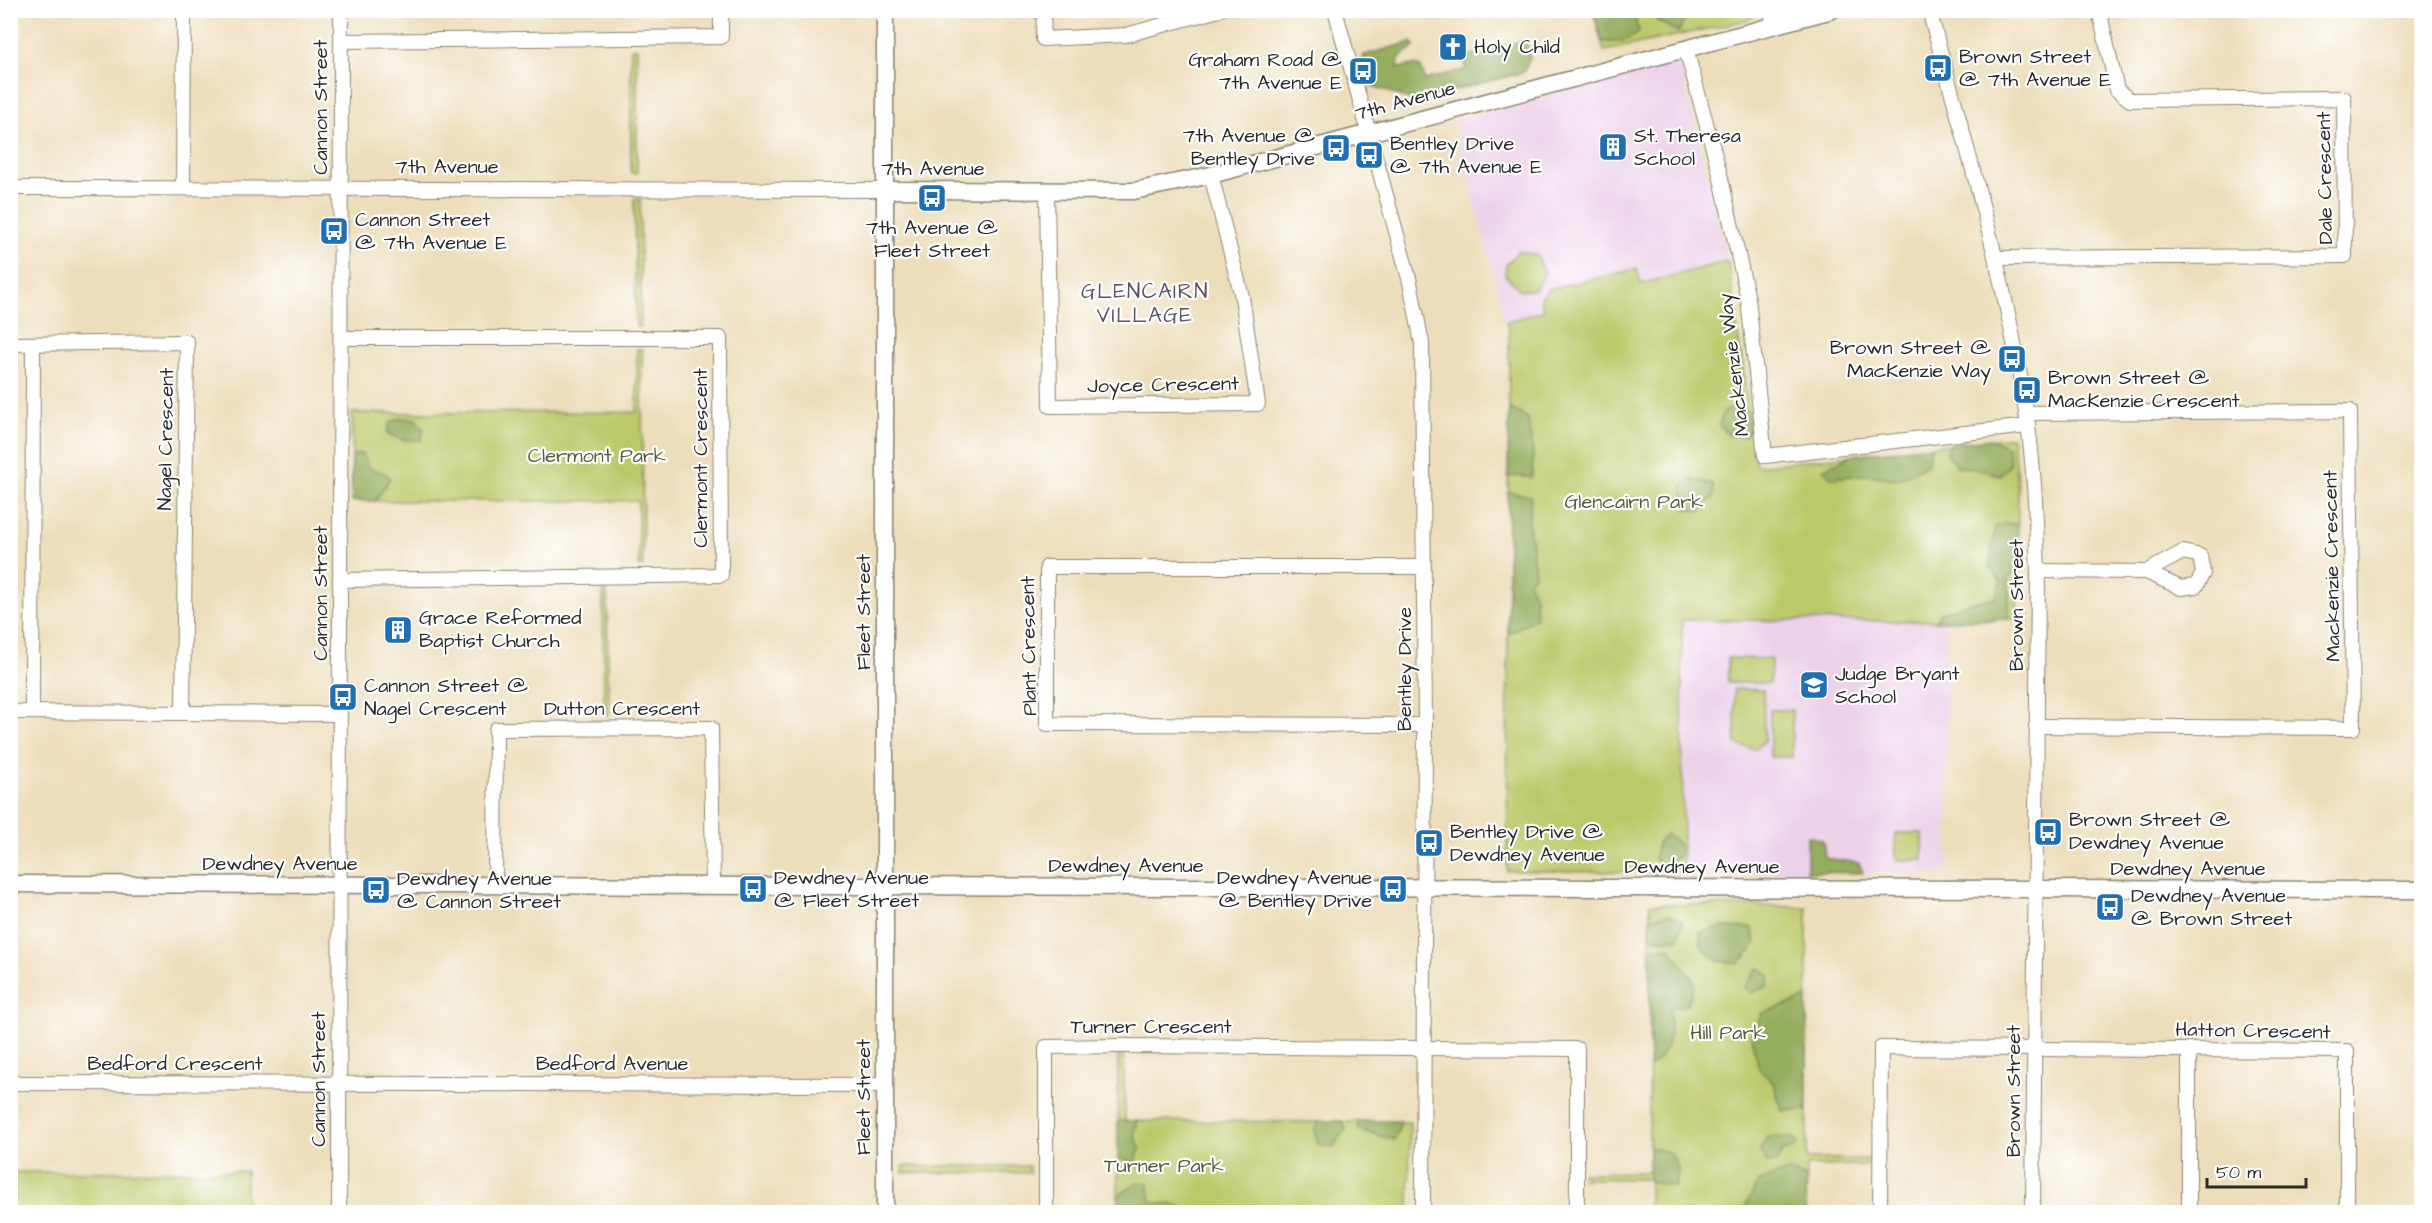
<svg xmlns="http://www.w3.org/2000/svg" width="2432" height="1223" font-family="'Architects Daughter',sans-serif">
	<style>
		.built { fill: #edd1e9 }
		.green { fill: #bcc96b; stroke: #747a4b; stroke-width: 1.5 }
		.forest { fill: #95ad5f; stroke: #606c45; stroke-width: 1.5 }
		.lines { fill: none; stroke-linecap: round; stroke-linejoin: round }
		.minor-casing { stroke: #8c8473; stroke-width: 16 }
		.tertiary-casing { stroke: #8c8473; stroke-width: 19 }
		.minor { stroke: #fff; stroke-width: 14 }
		.tertiary { stroke: #fff; stroke-width: 16 }
		.labels { text-anchor: middle; dominant-baseline: central; stroke-width: 4.5; stroke-linejoin: round; paint-order: stroke }
		.poi-label { font-size: 20px; fill: #2b2b2b; stroke: #fff; text-anchor: start }
		.street-label { font-size: 20px; fill: #2b2b2b; stroke: #fff }
		.park-label { font-size: 20px; fill: #565a3e; stroke: #fff }
		.neighbourhood-label { font-size: 21px; letter-spacing: 1.5px; fill: #5b5366; stroke: #fff }
	</style>
	<rect width="100%" height="100%" fill="#fff"/>
	<filter id="ink" filterUnits="userSpaceOnUse"><feTurbulence type="fractalNoise" baseFrequency=".0167" numOctaves="2"/><feDisplacementMap in="SourceGraphic" scale="12" xChannelSelector="R" yChannelSelector="G"/><feConvolveMatrix kernelMatrix="1 2 1 2 8 2 1 2 1" color-interpolation-filters="sRGB"/></filter>
	<filter id="wash" filterUnits="userSpaceOnUse"><feTurbulence type="fractalNoise" baseFrequency=".008" numOctaves="4" result="noise"/><feDisplacementMap in="SourceGraphic" scale="24" xChannelSelector="R" yChannelSelector="G"/><feGaussianBlur stdDeviation="1.35" result="paint"/><feColorMatrix in="noise" values="0 0 0 0 0 0 0 0 0 0 0 0 0 0 0 0 0 1.4 0 .05"/><feComposite in="paint" operator="in"/></filter>
	<g filter="url(#wash)">
		<rect width="100%" height="100%" fill="#eddebb"/>
		<g class="built">
			<polygon points="1679,61 1728,261 1506,322 1454,121"/>
			<polygon points="1682,620 1946,621 1948,873 1683,872"/>
		</g>
		<g class="green">
			<polygon points="1593,11 1758,11 1755,15 1748,20 1604,51"/>
			<rect x="631" y="48" width="6" height="125"/>
			<polygon points="634,199 640,199 641,327 636,327"/>
			<polygon points="1518,251 1536,255 1545,273 1535,289 1521,291 1505,275 1506,265"/>
			<polygon points="1728,261 1756,466 2012,437 2018,489 2017,619 1922,621 1682,620 1683,872 1507,871 1509,331 1506,322 1543,311 1541,298 1549,289 1637,269 1641,284"/>
			<polygon points="637,349 642,349 643,566 639,566 638,501 352,501 352,413 637,412"/>
			<polygon points="603,590 607,590 609,715 604,715"/>
			<polygon points="1728,658 1771,659 1770,683 1728,683"/>
			<polygon points="1734,689 1763,690 1765,741 1755,749 1736,745"/>
			<rect x="1770" y="710" width="22" height="47"/>
			<polygon points="1895,833 1923,833 1923,860 1896,860"/>
			<polygon points="1650,904 1807,907 1807,1159 1869,1159 1869,1165 1807,1166 1806,1212 1649,1212 1649,1179 1582,1179 1582,1173 1649,1172"/>
			<polygon points="1118,1055 1124,1055 1125,1121 1410,1122 1409,1212 1118,1212"/>
			<rect x="903" y="1166" width="126" height="7"/>
			<polygon points="246,1171 246,1212 11,1212 11,1172"/>
		</g>
		<g class="forest">
			<path d="M 1593,11 L 1615,11 L 1617,16 L 1633,12 L 1639,32 C 1629,42 1616,44 1602,41 Z"/>
			<polygon points="1657,11 1657,10 1691,11 1678,32 1657,21"/>
			<polygon points="1521,41 1527,44 1530,58 1524,72 1414,101 1370,85 1363,58 1364,55 1412,42 1414,47 1399,58 1398,68 1414,65 1421,67 1425,80 1466,69 1464,57"/>
			<polygon points="1734,406 1748,412 1750,429 1745,436 1730,436 1719,425 1723,413"/>
			<polygon points="1509,408 1528,418 1533,454 1532,477 1508,476"/>
			<polygon points="401,418 415,419 424,430 421,440 402,440 387,433 390,423"/>
			<polygon points="1990,439 2008,447 2010,464 2000,476 1978,468 1958,467 1947,455 1949,444"/>
			<polygon points="1932,446 1927,465 1898,479 1863,475 1832,478 1823,469 1852,455"/>
			<polygon points="362,454 369,468 387,474 390,479 375,501 352,501 352,455"/>
			<polygon points="1689,478 1713,485 1714,496 1701,511 1686,509 1682,488"/>
			<polygon points="1508,492 1531,496 1529,522 1535,573 1528,582 1535,597 1536,618 1508,634"/>
			<polygon points="2007,523 2018,525 2018,567 2009,577 2009,619 1936,621 1940,613 1971,602 1995,598 2001,582 1989,567 1995,527"/>
			<polygon points="1667,834 1680,845 1679,857 1664,866 1654,858 1659,840"/>
			<polygon points="1807,836 1823,840 1825,858 1859,863 1863,873 1807,872"/>
			<polygon points="1668,914 1683,921 1678,939 1655,939 1650,934 1650,918"/>
			<polygon points="1722,927 1752,928 1756,944 1739,963 1718,961 1701,946 1700,932"/>
			<path d="M 1650,948 L 1670,948 L 1695,983 L 1687,1005 L 1670,1008 C 1671,1031 1671,1053 1650,1067 Z"/>
			<polygon points="1758,968 1770,975 1767,986 1752,993 1744,987"/>
			<polygon points="1807,998 1807,1110 1782,1111 1774,1084 1759,1068 1751,1037 1762,1013"/>
			<polygon points="1118,1121 1138,1121 1134,1134 1140,1148 1135,1162 1118,1158"/>
			<polygon points="1319,1121 1342,1121 1346,1129 1333,1147 1318,1144 1314,1130"/>
			<polygon points="1357,1121 1401,1121 1395,1140 1359,1130"/>
			<polygon points="1767,1137 1794,1138 1798,1144 1793,1149 1782,1151 1777,1162 1767,1163 1760,1150"/>
			<polygon points="1649,1147 1671,1153 1678,1169 1675,1187 1649,1181"/>
			<polygon points="1790,1171 1806,1178 1806,1212 1745,1212 1745,1207 1759,1181"/>
			<polygon points="1136,1183 1148,1183 1151,1202 1176,1205 1194,1212 1118,1212 1118,1196"/>
		</g>
	</g>
	<g filter="url(#ink)">
		<g class="lines">
			<g class="minor-casing">
				<g id="minor">
					<polyline points="1044,10 1043,39 1126,35 1219,10"/>
					<polyline points="1335,10 1410,282 1422,343 1425,725 1423,1212"/>
					<polyline points="1770,10 1775,26"/>
					<path d="M 1929,10 C 1964,139 2003,267 2024,399 C 2034,456 2036,514 2038,571 L 2033,1212"/>
					<polyline points="342,41 721,37 721,10"/>
					<polyline points="1686,49 1720,174 1748,299 1765,456 2027,426"/>
					<polyline points="10,188 884,190"/>
					<polyline points="183,188 184,10"/>
					<polyline points="1047,190 1050,406 1258,404 1242,297 1211,175"/>
					<polyline points="1997,258 2345,256 2344,98 2130,100 2117,90 2099,10"/>
					<polyline points="10,344 187,342 183,713"/>
					<polyline points="2026,413 2350,411 2353,728 2036,726"/>
					<polyline points="1423,567 1047,567 1047,724 1425,725"/>
					<polyline points="2038,571 2146,572 2181,588 2196,586 2203,573 2200,556 2183,552 2146,572"/>
					<polyline points="340,580 721,575 720,338 341,338"/>
					<polyline points="10,712 340,714"/>
					<polyline points="32,712 33,344"/>
					<polyline points="495,885 496,729 711,728 713,886"/>
					<polyline points="2189,1049 2189,1212"/>
					<polyline points="10,1083 885,1085"/>
					<polyline points="339,1212 341,10"/>
					<polyline points="1046,1212 1046,1047 1121,1046 1577,1049 1577,1212"/>
					<polyline points="1880,1212 1881,1048 2347,1051 2347,1212"/>
				</g>
			</g>
			<g class="tertiary-casing">
				<g id="tertiary">
					<polyline points="884,190 1134,191 1211,175 1832,10"/>
					<polyline points="10,884 2422,890"/>
					<polyline points="885,1212 885,10"/>
				</g>
			</g>
			<use href="#minor" class="minor"/>
			<use href="#tertiary" class="tertiary"/>
		</g>
	</g>
	<defs>
		<g id="church-square" transform="scale(1.5)"><rect x="-9" y="-9" width="18" height="18" rx="4" fill="#1f6fb2" stroke="#fff"/><path d="M-1.2-6h2.4v3.5h3.3v2.4h-3.3V6h-2.4V-.1h-3.3v-2.4h3.3Z" fill="#fff"/></g>
		<g id="bus-square" transform="scale(1.5)"><rect x="-9" y="-9" width="18" height="18" rx="4" fill="#1f6fb2" stroke="#fff"/><path d="M-5-6H5V4H4V6H2V4H-2V6H-4V4H-5ZM-3.5-4V0h7V-4ZM-3.5 1.2v1.5H-2V1.2ZM2 1.2v1.5H3.5V1.2Z" fill="#fff"/></g>
		<g id="building-square" transform="scale(1.5)"><rect x="-9" y="-9" width="18" height="18" rx="4" fill="#1f6fb2" stroke="#fff"/><path d="M-4-6H4V6H1V3H-1V6H-4ZM-2.5-4.3h1.7v1.8h-1.7ZM.8-4.3h1.7v1.8H.8ZM-2.5-1h1.7V.8h-1.7ZM.8-1h1.7V.8H.8Z" fill="#fff"/></g>
		<g id="school-square" transform="scale(1.5)"><rect x="-9" y="-9" width="18" height="18" rx="4" fill="#1f6fb2" stroke="#fff"/><path d="M0-5L7-2L0 1L-7-2ZM-4 1L0 2.5L4 1V4Q0 6-4 4Z" fill="#fff"/></g>
	</defs>
	<g fill-rule="evenodd">
		<use href="#church-square" x="1453" y="47"/>
		<use href="#bus-square" x="1938" y="68"/>
		<use href="#bus-square" x="1363" y="71"/>
		<use href="#building-square" x="1613" y="147"/>
		<use href="#bus-square" x="1336" y="148"/>
		<use href="#bus-square" x="1369" y="155"/>
		<use href="#bus-square" x="932" y="198"/>
		<use href="#bus-square" x="334" y="231"/>
		<use href="#bus-square" x="2012" y="359"/>
		<use href="#bus-square" x="2027" y="390"/>
		<use href="#building-square" x="398" y="630"/>
		<use href="#school-square" x="1814" y="685"/>
		<use href="#bus-square" x="343" y="697"/>
		<use href="#bus-square" x="2048" y="832"/>
		<use href="#bus-square" x="1429" y="843"/>
		<use href="#bus-square" x="753" y="889"/>
		<use href="#bus-square" x="1393" y="889"/>
		<use href="#bus-square" x="376" y="890"/>
		<use href="#bus-square" x="2110" y="907"/>
	</g>
	<g class="labels">
		<g class="poi-label">
			<text x="1474" y="47">Holy Child</text>
			<text x="1959" y="57">Brown Street<tspan x="1959" dy="23">@ 7th Avenue E</tspan></text>
			<text x="1342" y="60" text-anchor="end">Graham Road @<tspan x="1342" dy="23">7th Avenue E</tspan></text>
			<text x="1315" y="136" text-anchor="end">7th Avenue @<tspan x="1315" dy="23">Bentley Drive</tspan></text>
			<text x="1634" y="136">St. Theresa<tspan x="1634" dy="23">School</tspan></text>
			<text x="1390" y="144">Bentley Drive<tspan x="1390" dy="23">@ 7th Avenue E</tspan></text>
			<text x="355" y="220">Cannon Street<tspan x="355" dy="23">@ 7th Avenue E</tspan></text>
			<text x="932" y="228" text-anchor="middle">7th Avenue @<tspan x="932" dy="23">Fleet Street</tspan></text>
			<text x="1991" y="348" text-anchor="end">Brown Street @<tspan x="1991" dy="23">MacKenzie Way</tspan></text>
			<text x="2048" y="378">Brown Street @<tspan x="2048" dy="23">MacKenzie Crescent</tspan></text>
			<text x="419" y="618">Grace Reformed<tspan x="419" dy="23">Baptist Church</tspan></text>
			<text x="1835" y="674">Judge Bryant<tspan x="1835" dy="23">School</tspan></text>
			<text x="364" y="686">Cannon Street @<tspan x="364" dy="23">Nagel Crescent</tspan></text>
			<text x="2069" y="820">Brown Street @<tspan x="2069" dy="23">Dewdney Avenue</tspan></text>
			<text x="1450" y="832">Bentley Drive @<tspan x="1450" dy="23">Dewdney Avenue</tspan></text>
			<text x="774" y="878">Dewdney Avenue<tspan x="774" dy="23">@ Fleet Street</tspan></text>
			<text x="1372" y="878" text-anchor="end">Dewdney Avenue<tspan x="1372" dy="23">@ Bentley Drive</tspan></text>
			<text x="397" y="879">Dewdney Avenue<tspan x="397" dy="23">@ Cannon Street</tspan></text>
			<text x="2131" y="896">Dewdney Avenue<tspan x="2131" dy="23">@ Brown Street</tspan></text>
		</g>
		<g class="street-label">
			<text transform="translate(1405 101) rotate(-15)">7th Avenue</text>
			<text transform="translate(321 107) rotate(-90)">Cannon Street</text>
			<text x="447" y="167">7th Avenue</text>
			<text x="933" y="169">7th Avenue</text>
			<text transform="translate(2325 178) rotate(-91)">Dale Crescent</text>
			<text transform="translate(1734 365) rotate(-97)">Mackenzie Way</text>
			<text transform="translate(1163 385) rotate(-1)">Joyce Crescent</text>
			<text transform="translate(166 439) rotate(-89)">Nagel Crescent</text>
			<text transform="translate(701 458) rotate(-90)">Clermont Crescent</text>
			<text transform="translate(2332 566) rotate(-91)">Mackenzie Crescent</text>
			<text transform="translate(321 593) rotate(-90)">Cannon Street</text>
			<text transform="translate(2017 605) rotate(-90)">Brown Street</text>
			<text transform="translate(864 612) rotate(-90)">Fleet Street</text>
			<text transform="translate(1029 646) rotate(-91)">Plant Crescent</text>
			<text transform="translate(1405 669) rotate(-90)">Bentley Drive</text>
			<text x="622" y="709">Dutton Crescent</text>
			<text x="280" y="864">Dewdney Avenue</text>
			<text x="1126" y="866">Dewdney Avenue</text>
			<text x="1702" y="867">Dewdney Avenue</text>
			<text x="2188" y="869">Dewdney Avenue</text>
			<text x="1151" y="1027">Turner Crescent</text>
			<text transform="translate(2253 1031) rotate(1)">Hatton Crescent</text>
			<text x="175" y="1064">Bedford Crescent</text>
			<text x="612" y="1064">Bedford Avenue</text>
			<text transform="translate(319 1079) rotate(-90)">Cannon Street</text>
			<text transform="translate(2014 1091) rotate(-90)">Brown Street</text>
			<text transform="translate(864 1097) rotate(-90)">Fleet Street</text>
		</g>
		<g class="park-label">
			<text x="597" y="456">Clermont Park</text>
			<text x="1634" y="502">Glencairn Park</text>
			<text x="1728" y="1033">Hill Park</text>
			<text x="1164" y="1166">Turner Park</text>
		</g>
		<g class="neighbourhood-label">
			<text x="1145" y="291">GLENCAIRN<tspan x="1145" dy="24">VILLAGE</tspan></text>
		</g>
	</g>
	<rect width="2432" height="1223" fill="none" stroke="#fff" stroke-width="36"/>
	<path d="M2207 1178v9h99v-9" fill="none" stroke="#2b2b2b" stroke-width="3"/>
	<text x="2216" y="1178" font-size="18" fill="#2b2b2b" stroke="#ffffff" stroke-width="4.5" paint-order="stroke">50 m</text>
</svg>
